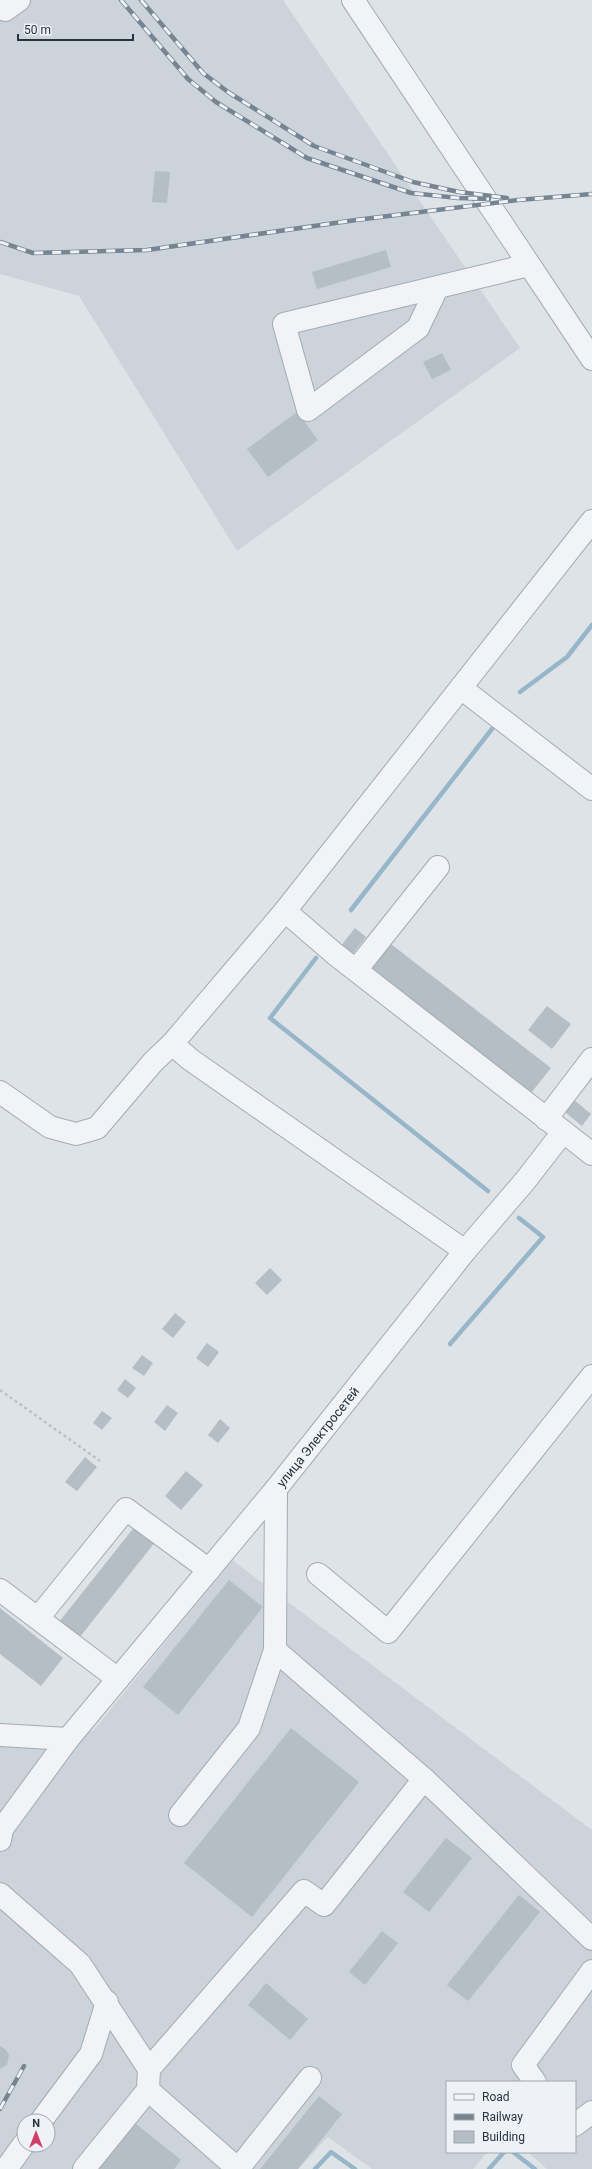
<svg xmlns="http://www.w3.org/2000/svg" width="592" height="2169" font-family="Roboto,sans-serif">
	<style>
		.built { fill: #ccd3da; fill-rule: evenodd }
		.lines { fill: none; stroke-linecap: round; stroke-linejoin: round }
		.stream { stroke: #98b6c9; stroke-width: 4.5 }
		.building { fill: #b5bdc5 }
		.minor-casing { stroke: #a3abb2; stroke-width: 24 }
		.path { stroke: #bcc1c6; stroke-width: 2.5; stroke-dasharray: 3 3; stroke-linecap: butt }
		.minor { stroke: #f1f3f6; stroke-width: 22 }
		.rail-casing { stroke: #778492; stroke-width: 4.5 }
		.rail { stroke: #eef2f6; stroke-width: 3; stroke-dasharray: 9; stroke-linecap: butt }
		.labels { text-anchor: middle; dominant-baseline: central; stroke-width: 3; stroke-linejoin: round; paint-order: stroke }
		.street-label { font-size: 13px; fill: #27333f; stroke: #eef2f6 }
	</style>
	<rect width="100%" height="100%" fill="#dee3e8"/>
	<g class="built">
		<polygon points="0,0 283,0 520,348 237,551 79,296 0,274"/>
		<path d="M 232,1560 L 592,1830 L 592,2169 L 547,2169 L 528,2152 L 575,2152 L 575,2082 L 447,2082 L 447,2152 L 487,2152 L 473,2169 L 372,2169 L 328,2137 L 298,2169 L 0,2169 L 0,1727 L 93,1731 ZM 24,2121 L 48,2121 L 48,2145 L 24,2145 Z"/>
	</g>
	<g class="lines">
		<g class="stream">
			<polyline points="520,692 567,657 592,625"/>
			<polyline points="351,910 495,725"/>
			<polyline points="316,958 270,1018 488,1191"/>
			<polyline points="450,1344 543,1237 519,1218"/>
			<polyline points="513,2152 535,2169"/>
			<polyline points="315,2169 331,2152 355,2169"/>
			<polyline points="489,2169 504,2152"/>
		</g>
	</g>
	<g class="building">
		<polygon points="155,171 170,172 167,203 152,202"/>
		<polygon points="386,250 391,267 317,289 312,272"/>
		<polygon points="442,353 451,370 432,379 423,362"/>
		<polygon points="297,412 318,440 268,477 247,449"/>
		<polygon points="355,928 366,937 351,956 340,947"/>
		<polygon points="391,944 551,1068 531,1093 371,970"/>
		<polygon points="547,1006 571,1024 552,1049 528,1030"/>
		<polygon points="574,1100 591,1114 582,1126 565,1112"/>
		<polygon points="270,1268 282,1280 267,1295 255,1283"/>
		<polygon points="175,1313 186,1322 173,1338 162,1329"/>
		<polygon points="207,1343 219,1352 208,1367 196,1358"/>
		<polygon points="142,1355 153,1363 144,1376 132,1368"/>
		<polygon points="125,1379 136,1388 128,1398 117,1390"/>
		<polygon points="167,1405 178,1413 165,1431 154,1422"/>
		<polygon points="102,1411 112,1418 102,1430 93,1423"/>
		<polygon points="220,1419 230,1428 218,1443 208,1435"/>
		<polygon points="85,1457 97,1467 77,1491 65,1482"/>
		<polygon points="186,1471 203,1485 181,1510 165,1496"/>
		<polygon points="136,1525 156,1541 79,1638 59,1622"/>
		<polygon points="229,1580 263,1607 178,1715 143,1687"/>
		<polygon points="0,1608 63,1658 41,1686 0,1654"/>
		<polygon points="291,1728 359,1782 252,1917 184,1863"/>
		<polygon points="446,1838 472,1858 429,1912 403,1892"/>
		<polygon points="519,1895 540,1912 468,2001 447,1985"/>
		<polygon points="382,1931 398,1943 365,1985 349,1972"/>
		<polygon points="266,1983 308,2019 290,2040 248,2005"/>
		<polygon points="0,2046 6,2050 9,2055 7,2065 0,2069"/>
		<polygon points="319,2096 342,2114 298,2169 260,2169"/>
		<polygon points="131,2120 181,2160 174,2169 92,2169"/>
	</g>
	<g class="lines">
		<g class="minor-casing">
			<g id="minor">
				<polyline points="353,0 592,359"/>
				<polyline points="0,3 5,10 19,0"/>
				<polyline points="437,288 418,328 308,410 284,324 529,265"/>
				<polyline points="461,688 592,789"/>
				<polyline points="285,911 335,954 592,1154"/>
				<polyline points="356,970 438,867"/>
				<polyline points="0,1092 50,1127 76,1134 97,1128 153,1062 172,1044"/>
				<polyline points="546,1119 592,1059"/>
				<polyline points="465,1251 191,1060 172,1044 285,911 592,521"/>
				<polyline points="276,1489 275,1650 424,1779 592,1939"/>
				<polyline points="318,1574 388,1632 592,1376"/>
				<polyline points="0,1590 118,1679"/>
				<polyline points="38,1618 126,1509 209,1570"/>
				<polyline points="0,1735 68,1739 2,1829 0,1840"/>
				<path id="s1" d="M 68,1739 L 276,1489 L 465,1251 L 525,1181 L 563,1132"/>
				<polyline points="180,1815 249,1728 275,1650"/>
				<polyline points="0,1894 80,1964 149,2069 148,2090 84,2169"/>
				<polyline points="149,2069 304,1891 324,1905 424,1779"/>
				<polyline points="535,2082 523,2065 592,1971"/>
				<polyline points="148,2090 238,2169 310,2078"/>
				<polyline points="41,2121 91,2054 107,2002"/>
				<polyline points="575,2125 592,2112"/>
				<polyline points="6,2169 24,2144"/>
			</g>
		</g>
		<polyline class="path" points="0,1390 100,1461"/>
		<use href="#minor" class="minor"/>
		<g class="rail-casing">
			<g id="rail">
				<polyline points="121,0 188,79 216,102 307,158 411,193 458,198 489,199"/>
				<polyline points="141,0 203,73 228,92 314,146 413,182 459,192 507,198"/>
				<polyline points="0,242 33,253 147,250 356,220 518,200 592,194"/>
				<polyline points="0,2109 24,2066"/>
			</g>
		</g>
		<use href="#rail" class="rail"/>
	</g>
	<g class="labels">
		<g class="street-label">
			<text stroke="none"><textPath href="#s1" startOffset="392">улица Электросетей</textPath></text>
		</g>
	</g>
	<rect x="446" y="2081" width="130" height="72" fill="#eef2f6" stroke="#9ea6ad"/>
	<rect x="454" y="2094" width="20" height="6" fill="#f1f3f6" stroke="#9ea6ad"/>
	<text x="482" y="2101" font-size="12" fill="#27333f">Road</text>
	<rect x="454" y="2114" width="20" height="6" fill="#778492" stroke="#9ea6ad"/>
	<text x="482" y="2121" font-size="12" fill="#27333f">Railway</text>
	<rect x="454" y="2131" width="20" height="12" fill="#b5bdc5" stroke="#9ea6ad"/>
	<text x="482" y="2141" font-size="12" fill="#27333f">Building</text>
	<g transform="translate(36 2133)"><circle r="19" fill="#eef2f6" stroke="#9ea6ad"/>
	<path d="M0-3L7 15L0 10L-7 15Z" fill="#d04066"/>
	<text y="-6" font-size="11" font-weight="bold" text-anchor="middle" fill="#27333f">N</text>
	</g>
	<path d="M18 34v6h115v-6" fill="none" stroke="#27333f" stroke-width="2"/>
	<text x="24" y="34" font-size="12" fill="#27333f" stroke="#eef2f6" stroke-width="3" paint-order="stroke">50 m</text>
</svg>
